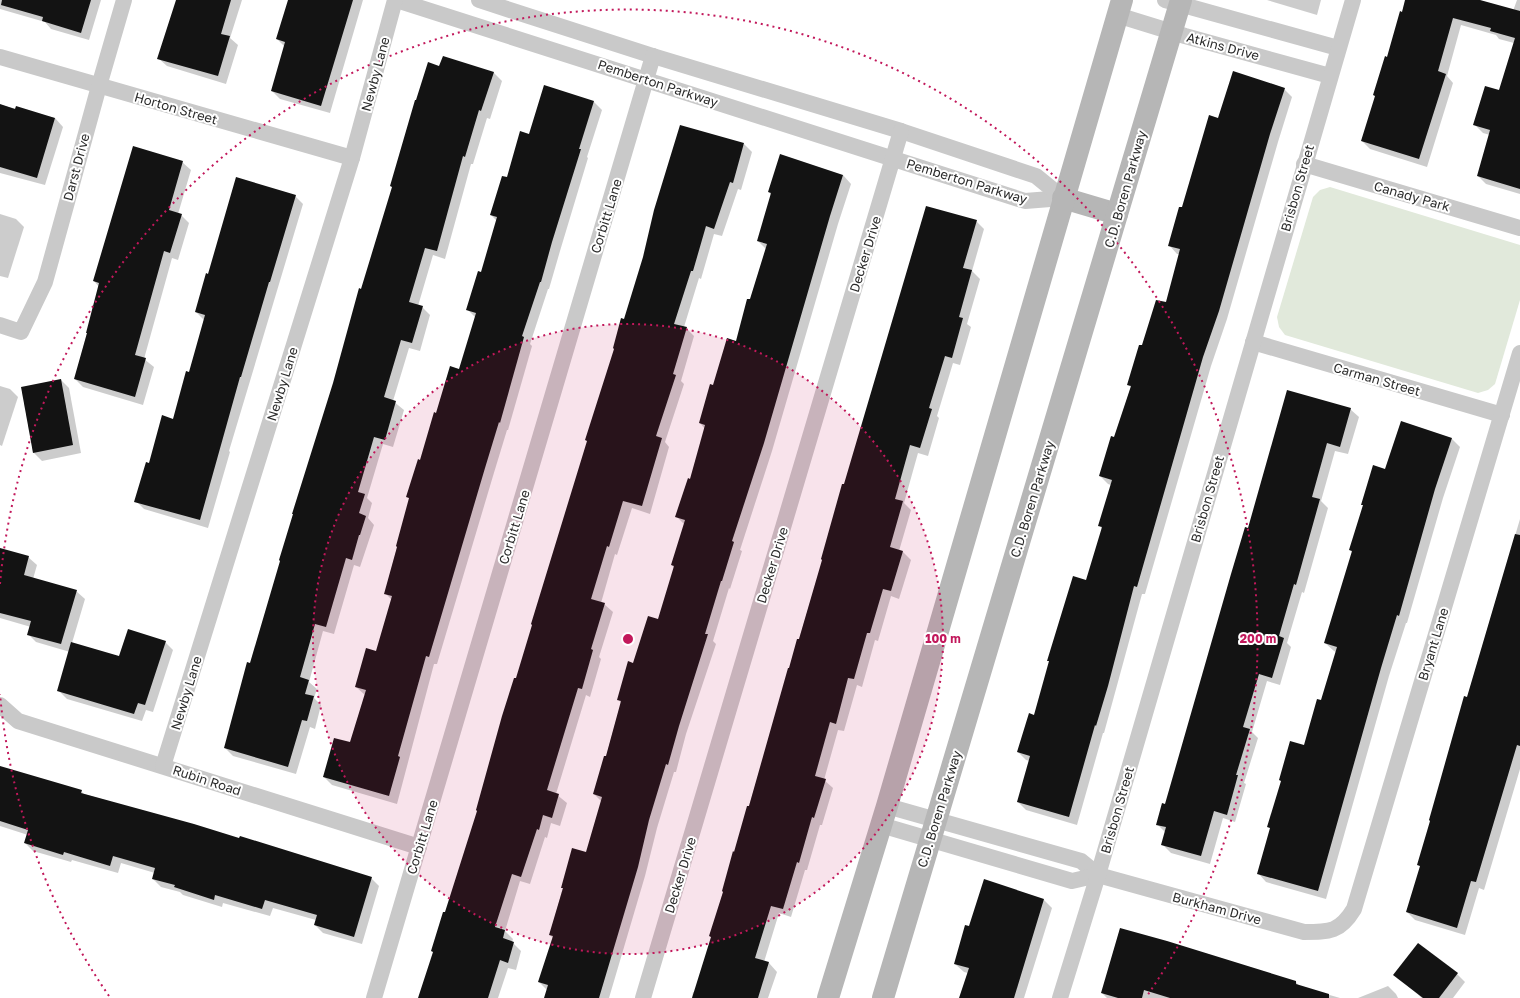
<svg xmlns="http://www.w3.org/2000/svg" width="1520" height="998" font-family="'Golos Text',sans-serif">
	<style>
		.green { fill: #e1e9db }
		.shadow { fill: #0003 }
		.building { fill: #131313 }
		.lines { fill: none; stroke-linecap: round; stroke-linejoin: round }
		.street { stroke: #c9c9c9; stroke-width: 16 }
		.secondary { stroke: #b6b6b6; stroke-width: 22 }
		.ring { fill: none; stroke: #c2185b; stroke-width: 2; stroke-dasharray: 2 4 }
		.labels { text-anchor: middle; dominant-baseline: central; stroke-width: 4; stroke-linejoin: round; paint-order: stroke }
		.street-label { font-size: 13px; fill: #2c2c2c; stroke: #fff }
		.centre { fill: #c2185b; stroke: #fff; stroke-width: 2 }
		.ring-label { font-size: 12px; text-anchor: middle; font-weight: bold; fill: #c2185b; stroke: #fff; stroke-width: 4; stroke-linejoin: round; paint-order: stroke }
	</style>
	<rect width="100%" height="100%" fill="#fff"/>
	<polygon class="green" points="1330,187 1520,245 1520,300 1495,384 1488,390 1478,393 1285,335 1279,327 1277,317 1313,197 1320,190"/>
	<g class="shadow">
		<polygon points="0,0 101,0 89,40 51,29 45,22 0,9"/>
		<polygon points="177,0 242,0 230,38 238,45 226,84 167,66 158,58"/>
		<polygon points="290,0 363,0 330,113 280,99 272,91 285,47 277,39"/>
		<polygon points="1267,0 1321,0 1317,15"/>
		<polygon points="1406,0 1479,0 1513,11 1517,0 1520,0 1520,194 1486,184 1478,176 1490,135 1483,133 1475,125 1500,91 1514,43 1499,39 1496,35 1461,25 1447,76 1453,83 1427,167 1370,149 1362,141"/>
		<polygon points="440,67 494,73 502,81 490,119 487,118 473,164 471,164 445,259 433,255 418,306 422,307 430,315 420,351 409,348 393,401 404,410 393,447 383,444 367,498 372,503 368,518 374,525 360,567 354,565 334,634 323,631 309,682 317,689 314,698 321,705 315,729 310,727 296,774 233,756 225,748 362,290"/>
		<polygon points="1284,89 1292,97 1278,142 1227,319 1211,366 1145,594 1142,594 1104,733 1103,733 1077,825 1026,810 1018,802 1030,761 1026,760 1018,752 1034,716 1050,662 1048,660 1087,581 1102,529 1100,526 1111,485 1108,484 1100,476 1115,438 1131,387 1128,385 1143,347 1166,304 1180,254 1177,254 1169,245 1219,119"/>
		<polygon points="594,102 602,110 587,157 588,158 560,251 549,289 548,289 530,344 532,346 508,430 507,430 493,476 437,664 434,664 397,804 332,785 324,777 350,744 365,695 356,687 377,652 392,600 385,593 410,499 408,497 437,414 460,370 476,318 467,309 482,273 497,221 491,215 529,135"/>
		<polygon points="0,105 55,118 63,127 45,185 0,173"/>
		<polygon points="744,144 752,152 741,190 738,189 722,236 714,234 701,279 699,278 684,327 686,328 694,336 681,381 684,384 665,442 669,447 650,514 632,508 617,555 615,554 601,603 604,604 613,612 599,657 601,659 590,697 586,695 556,794 567,803 560,826 551,823 547,838 545,837 530,884 520,881 505,931 513,939 512,942 521,951 516,970 508,968 498,998 420,998 478,812 625,320"/>
		<polygon points="182,162 191,170 178,214 181,215 189,223 178,260 172,258 144,359 154,367 143,405 83,387 75,379 99,287 94,281"/>
		<polygon points="843,175 851,184 838,224 772,451 740,550 742,551 730,589 729,588 713,641 716,644 686,734 676,772 674,772 657,828 645,876 609,998 545,998 547,990 539,982 553,938 550,935 573,850 587,854 602,802 594,794 606,757 621,703 618,699 634,664 659,620 674,568 672,565 685,525 676,516 690,480 705,429 700,423 713,386 737,342 766,249 758,241 771,195 769,192"/>
		<polygon points="295,196 303,204 229,451 230,452 208,528 144,509 136,501 149,464 173,420 190,373 204,320 196,312 209,275"/>
		<polygon points="0,214 16,219 24,227 8,278 0,276"/>
		<polygon points="976,221 984,229 972,271 980,279 967,324 971,327 960,365 953,363 937,416 939,418 928,456 918,453 904,503 911,510 899,551 903,552 911,560 899,599 891,596 878,641 875,640 862,687 857,685 844,731 838,730 824,780 833,788 822,825 820,825 807,870 805,870 791,917 779,913 764,962 769,963 777,972 768,998 692,998 693,992 695,993 712,938 710,936 845,486"/>
		<polygon points="61,380 69,388 81,453 42,461 34,453"/>
		<polygon points="0,386 10,389 18,397 2,446 0,445"/>
		<polygon points="1350,409 1359,417 1348,454 1335,451 1321,501 1328,508 1304,593 1302,592 1287,643 1291,647 1280,685 1267,681 1252,732 1258,738 1244,783 1246,784 1235,822 1223,818 1210,864 1171,853 1163,845 1166,833 1157,824 1166,805 1248,529"/>
		<polygon points="1452,439 1460,447 1443,498 1407,623 1406,623 1389,676 1326,899 1266,882 1258,873 1271,829 1269,827 1305,746 1322,701 1336,652 1334,651 1325,643 1353,553 1350,550 1364,506 1386,470"/>
		<polygon points="1520,519 1520,769 1484,890 1479,888 1465,935 1415,920 1407,912 1421,867 1418,864"/>
		<polygon points="0,549 28,557 37,565 33,579 76,591 85,599 72,643 120,657 165,642 173,650 153,712 146,710 142,721 67,699 59,691 70,652 36,642 28,634 31,627 0,618"/>
		<polygon points="0,768 81,791 84,794 371,878 379,886 362,944 323,933 315,925 316,920 273,908 270,916 223,903 222,907 183,895 180,892 161,887 153,879 155,873 121,863 118,873 72,860 71,862 33,851 25,843 28,835 0,826"/>
		<polygon points="1044,900 1052,908 1024,998 960,998 968,973 964,972 955,964 969,928"/>
		<polygon points="1120,929 1296,982 1299,986 1340,998 1107,998 1102,993"/>
		<polygon points="1457,974 1465,982 1453,998 1422,998 1395,975"/>
		<polygon points="1388,986 1396,994 1398,998 1358,998"/>
	</g>
	<g class="building">
		<polygon points="2,0 91,0 81,33 42,21 43,17 1,5"/>
		<polygon points="176,0 231,0 221,34 230,36 218,76 157,59"/>
		<polygon points="288,0 353,0 321,106 271,91 285,42 276,39"/>
		<polygon points="1405,0 1480,0 1520,11 1520,189 1477,176 1490,130 1473,125 1485,86 1499,90 1515,38 1490,31 1491,28 1453,18 1438,71 1446,74 1419,159 1361,141 1375,96 1373,95 1385,56 1387,57 1400,11 1402,12"/>
		<polygon points="443,56 494,72 481,111 479,110 465,157 463,156 437,251 425,248 409,302 423,306 412,343 401,340 384,397 396,401 385,440 374,437 358,492 365,494 359,513 366,516 360,535 359,535 352,560 346,558 326,627 315,624 300,677 309,680 305,694 314,696 307,721 302,720 288,767 224,748 247,662 250,663 280,561 279,560 293,514 292,514 333,383 359,288 361,289 392,187 390,186 415,100 416,100 428,62 439,66"/>
		<polygon points="1233,71 1285,88 1270,134 1219,311 1203,357 1137,587 1134,586 1108,686 1096,726 1095,725 1069,817 1017,802 1030,756 1017,752 1029,713 1034,715 1049,661 1047,661 1073,576 1086,580 1102,527 1098,526 1112,480 1099,476 1111,436 1114,437 1131,386 1127,385 1139,345 1142,345 1156,300 1166,302 1180,249 1168,246 1179,207 1182,207 1209,115 1218,118"/>
		<polygon points="544,85 594,101 579,149 581,149 552,242 541,282 540,282 522,336 524,337 500,423 499,422 485,468 443,610 429,657 426,656 398,756 400,757 389,796 323,777 334,738 350,742 366,690 355,687 366,648 376,651 392,596 384,594 397,547 396,546 409,498 406,497 418,459 420,460 434,412 436,413 450,366 459,369 476,313 466,310 478,271 481,272 497,217 490,215 502,176 507,177 520,131 529,134"/>
		<polygon points="0,104 15,109 16,106 55,118 37,178 0,167"/>
		<polygon points="680,125 744,143 733,183 730,182 714,229 706,226 693,271 691,271 674,324 687,327 673,374 676,375 656,436 662,438 642,506 623,501 609,547 607,546 591,599 605,603 591,649 593,650 582,689 578,688 547,790 559,794 552,818 543,815 539,830 537,829 521,877 512,874 495,927 505,930 503,938 514,942 508,963 500,960 488,998 418,998 433,952 431,951 443,912 445,912 477,811 476,810 502,716 514,678 516,678 532,625 531,624 587,441 585,440 614,349 613,348 621,318 624,319 643,257 654,210"/>
		<polygon points="133,146 183,161 169,210 182,214 170,253 164,251 135,355 146,358 135,397 74,379 87,333 86,333 99,283 93,281"/>
		<polygon points="780,154 843,175 830,216 764,443 732,541 734,542 722,581 721,581 705,634 708,634 679,726 668,765 666,764 649,820 638,867 599,998 544,998 548,985 538,982 553,936 549,935 563,888 561,888 572,848 586,852 602,797 593,794 604,756 606,756 621,701 617,700 628,661 633,663 648,616 658,619 674,566 671,565 685,520 675,517 688,478 690,479 705,425 699,423 710,384 713,385 727,338 736,341 747,299 750,299 767,244 757,241 771,193 768,192"/>
		<polygon points="236,177 296,195 270,282 269,282 241,377 240,377 200,520 134,502 146,462 149,463 162,415 173,419 186,371 189,372 205,315 195,312 206,273 208,274"/>
		<polygon points="926,206 977,220 963,268 972,270 959,317 963,318 952,358 945,356 929,408 932,409 920,448 910,445 895,499 903,501 890,547 903,551 891,591 883,589 870,633 867,633 854,679 848,678 836,724 830,722 815,776 826,779 814,818 812,817 799,863 797,862 783,909 771,906 755,958 769,962 758,998 692,998 711,937 709,936 723,892 722,891 733,851 734,852 747,806 749,806 788,668 789,668 797,639 799,639 822,560 821,559 842,484 844,484"/>
		<polygon points="61,379 73,445 33,453 21,387"/>
		<polygon points="1287,390 1351,408 1340,447 1327,443 1312,497 1320,499 1296,585 1294,584 1279,636 1284,638 1272,678 1259,674 1243,727 1250,729 1236,775 1238,775 1227,815 1214,811 1201,856 1161,845 1166,827 1156,825 1162,803 1165,804 1231,574 1245,527 1248,528"/>
		<polygon points="1401,421 1452,438 1435,489 1399,616 1397,615 1381,668 1318,891 1257,874 1270,828 1267,827 1281,781 1279,780 1290,741 1304,745 1317,699 1321,700 1337,647 1324,643 1352,551 1349,550 1363,505 1361,505 1373,465 1385,469"/>
		<polygon points="1515,534 1520,535 1520,746 1517,745 1476,882 1471,881 1457,928 1406,912 1420,866 1417,865 1430,821 1429,820 1464,696 1467,697"/>
		<polygon points="0,548 29,556 24,575 77,590 61,644 27,635 31,621 0,613"/>
		<polygon points="128,629 166,641 145,705 138,703 134,714 57,691 71,642 119,656"/>
		<polygon points="0,766 82,790 81,793 194,824 239,838 240,836 372,877 354,937 314,925 317,915 265,900 262,909 215,895 214,900 174,887 175,885 152,879 155,868 113,856 110,866 64,852 63,855 24,843 28,830 0,821"/>
		<polygon points="984,879 1044,899 1014,998 959,998 969,968 954,964 965,925 969,926"/>
		<polygon points="1120,928 1167,941 1296,981 1296,984 1329,994 1329,998 1170,998 1144,990 1142,998 1118,998 1101,993"/>
		<polygon points="1418,943 1458,973 1439,998 1423,998 1393,975"/>
	</g>
	<g class="lines">
		<g class="street">
			<polyline points="396,0 1025,201 1063,198"/>
			<polyline points="479,0 653,56 901,131 1036,176 1063,198"/>
			<polyline points="1165,0 1338,48"/>
			<polyline points="1117,15 1185,36 1330,76"/>
			<polyline points="0,57 352,158"/>
			<polyline points="1304,164 1520,228"/>
			<polyline points="0,325 21,332 45,282 99,86 124,0"/>
			<polyline points="1253,342 1502,415"/>
			<polyline points="0,705 18,721 419,847"/>
			<polyline points="163,766 352,158 395,0"/>
			<path d="M 887,806 L 1081,861 L 1098,875 L 1304,932 C 1330,932 1340,932 1354,909 L 1520,353"/>
			<polyline points="881,825 1072,881 1098,875"/>
			<polyline points="374,998 653,56"/>
			<polyline points="643,998 901,131"/>
			<polyline points="1060,998 1098,875 1353,0"/>
		</g>
		<g class="secondary">
			<polyline points="1063,198 1117,214"/>
			<polyline points="828,998 887,806 1122,0"/>
			<polyline points="883,998 1181,0"/>
		</g>
	</g>
	<circle cx="628" cy="639" r="315" fill="#c2185b" fill-opacity=".12"/>
	<g class="ring">
		<circle cx="628" cy="639" r="315"/>
		<path d="M109 996A630 630 0 0 1 0 694M0 584A630 630 0 1 1 1147 996"/>
	</g>
	<g class="labels">
		<g class="street-label">
			<text transform="translate(1223 46) rotate(15)">Atkins Drive</text>
			<text transform="translate(375 74) rotate(-75)">Newby Lane</text>
			<text transform="translate(658 83) rotate(18)">Pemberton Parkway</text>
			<text transform="translate(176 108) rotate(16)">Horton Street</text>
			<text transform="translate(76 167) rotate(-75)">Darst Drive</text>
			<text transform="translate(967 181) rotate(17)">Pemberton Parkway</text>
			<text transform="translate(1297 188) rotate(-74)">Brisbon Street</text>
			<text transform="translate(1125 189) rotate(-74)">C.D. Boren Parkway</text>
			<text transform="translate(1412 196) rotate(16)">Canady Park</text>
			<text transform="translate(606 216) rotate(-73)">Corbitt Lane</text>
			<text transform="translate(865 254) rotate(-73)">Decker Drive</text>
			<text transform="translate(1377 379) rotate(16)">Carman Street</text>
			<text transform="translate(282 384) rotate(-73)">Newby Lane</text>
			<text transform="translate(1032 499) rotate(-73)">C.D. Boren Parkway</text>
			<text transform="translate(1207 499) rotate(-74)">Brisbon Street</text>
			<text transform="translate(514 527) rotate(-73)">Corbitt Lane</text>
			<text transform="translate(772 565) rotate(-73)">Decker Drive</text>
			<text transform="translate(1433 644) rotate(-73)">Bryant Lane</text>
			<text transform="translate(186 693) rotate(-73)">Newby Lane</text>
			<text transform="translate(207 780) rotate(18)">Rubin Road</text>
			<text transform="translate(939 809) rotate(-73)">C.D. Boren Parkway</text>
			<text transform="translate(1117 810) rotate(-74)">Brisbon Street</text>
			<text transform="translate(422 837) rotate(-73)">Corbitt Lane</text>
			<text transform="translate(680 875) rotate(-73)">Decker Drive</text>
			<text transform="translate(1217 908) rotate(15)">Burkham Drive</text>
		</g>
	</g>
	<circle cx="628" cy="639" r="6" class="centre"/>
	<g class="ring-label">
		<text x="943" y="643">100 m</text>
		<text x="1258" y="643">200 m</text>
	</g>
</svg>
